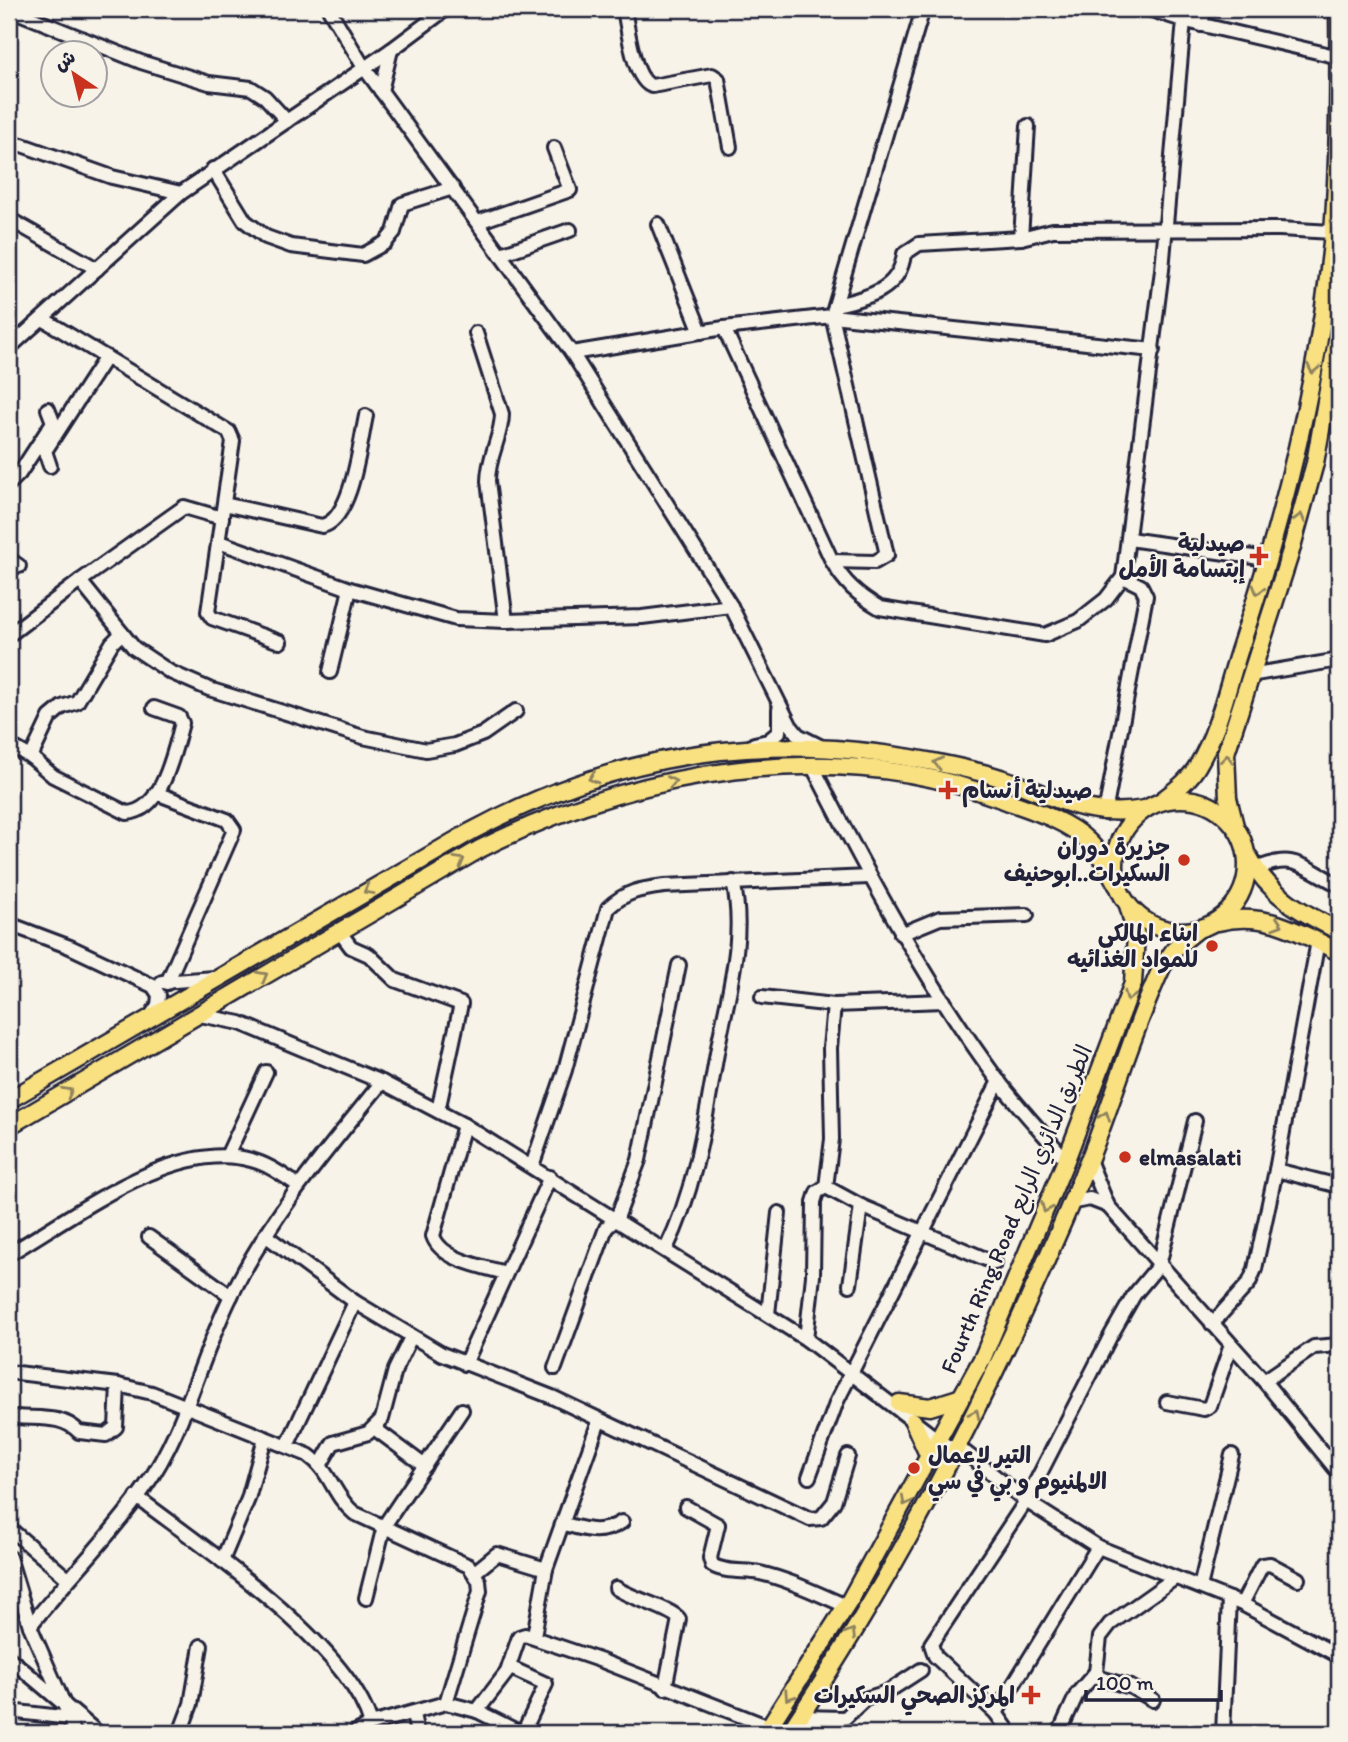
<svg xmlns="http://www.w3.org/2000/svg" width="1348" height="1742" font-family="Itim,'Playpen Sans Arabic',sans-serif">
	<style>
		.lines { fill: none; stroke-linecap: round; stroke-linejoin: round }
		.minor-casing { stroke: #22223b; stroke-width: 18 }
		.major-casing { stroke: #22223b; stroke-width: 21 }
		.minor { stroke: #f7f3e8; stroke-width: 12 }
		.major { stroke: #f9e181; stroke-width: 16 }
		.oneway { stroke: #8e825e }
		.poi-dot { fill: #c8321e; stroke: #f7f3e8; stroke-width: 2.5 }
		.labels { text-anchor: middle; dominant-baseline: central; stroke-width: 5; stroke-linejoin: round; paint-order: stroke }
		.poi-label { font-size: 23px; font-weight: bold; fill: #22223b; stroke: #f7f3e8; text-anchor: end }
		.street-label { font-size: 23px; fill: #22223b; stroke: #f7f3e8 }
	</style>
	<rect width="100%" height="100%" fill="#f7f3e8"/>
	<filter id="ink" filterUnits="userSpaceOnUse"><feTurbulence type="fractalNoise" baseFrequency=".0143" numOctaves="2"/><feDisplacementMap in="SourceGraphic" scale="14" xChannelSelector="R" yChannelSelector="G"/><feConvolveMatrix kernelMatrix="1 2 1 2 8 2 1 2 1" color-interpolation-filters="sRGB"/></filter>
	<g filter="url(#ink)">
		<g class="lines">
			<g class="minor-casing">
				<g id="minor">
					<polyline points="9,9 141,62 209,83 251,88 265,97 287,121"/>
					<polyline points="329,9 363,66 572,353 731,606 790,725 798,735 820,746"/>
					<path d="M 624,9 C 628,28 633,80 652,86 L 712,75 L 718,79 L 730,147"/>
					<polyline points="1148,9 1186,21 1339,57"/>
					<polyline points="1201,25 1204,9"/>
					<polyline points="381,91 391,50"/>
					<polyline points="9,145 22,145 112,177 181,193"/>
					<polyline points="213,169 245,221 266,237 291,246 363,255 385,243 394,232 402,204 453,188"/>
					<polyline points="9,219 97,269"/>
					<polyline points="478,222 570,190 554,148"/>
					<polyline points="658,224 701,332"/>
					<polyline points="1021,238 1028,126"/>
					<polyline points="501,254 570,230"/>
					<path d="M 836,305 C 867,298 900,290 904,254 L 919,244 L 1021,238 L 1053,230 L 1280,229 L 1332,232"/>
					<polyline points="43,319 229,432 233,441 208,612 212,618 280,642"/>
					<path d="M 724,328 L 832,561 C 844,583 858,595 880,608 L 1045,635 L 1078,621 L 1106,599 L 1123,577 L 1162,270 L 1185,9"/>
					<path d="M 476,333 L 502,414 C 502,436 488,456 488,481 L 506,621"/>
					<polyline points="9,348 181,193 391,50 446,9"/>
					<polyline points="572,353 724,328 832,316 1153,350"/>
					<polyline points="50,466 45,451 106,357"/>
					<polyline points="9,484 19,474 53,422 48,409"/>
					<path d="M 224,504 L 322,526 C 352,520 360,443 366,416"/>
					<polyline points="1129,539 1267,559"/>
					<polyline points="219,542 350,589 456,619 506,621 642,617 731,606"/>
					<polyline points="9,559 19,566"/>
					<polyline points="832,561 875,562 887,555 832,316 923,9"/>
					<polyline points="80,581 184,507 222,518"/>
					<polyline points="9,635 80,581 134,648 170,672 209,689 363,737 426,750 455,745 483,734 516,711"/>
					<polyline points="330,672 350,589"/>
					<polyline points="1250,675 1339,660"/>
					<polyline points="754,744 768,741 779,732 779,709"/>
					<path d="M 9,745 L 31,757 L 53,776 L 127,813 C 163,811 174,751 182,723 L 179,717 L 154,708"/>
					<polyline points="31,757 50,717 62,707 77,702 112,643 122,633"/>
					<path d="M 813,767 C 868,875 925,981 997,1079 C 1018,1107 1043,1133 1066,1160"/>
					<polyline points="156,793 227,820 234,830 167,983"/>
					<polyline points="1105,813 1146,596 1141,586 1123,577"/>
					<path d="M 1256,869 C 1295,852 1303,867 1339,885"/>
					<polyline points="9,924 70,947 153,986 159,995 158,1005 150,1017"/>
					<polyline points="339,931 351,947 369,955 395,980 461,1004 438,1111"/>
					<polyline points="901,934 940,918 1027,915"/>
					<polyline points="162,982 214,978"/>
					<polyline points="762,997 834,1005 944,1001"/>
					<polyline points="834,1005 830,1048 832,1139 826,1187 861,1206 995,1263"/>
					<polyline points="200,1015 240,1023 319,1056 382,1082 464,1125 806,1339 938,1440 957,1452 966,1453 1026,1501 1098,1547 1242,1604 1339,1656"/>
					<path d="M 464,1125 L 433,1236 C 441,1260 483,1267 506,1273"/>
					<polyline points="227,1156 266,1072"/>
					<polyline points="1089,1160 1108,1206 1264,1381 1339,1473"/>
					<path d="M 532,1166 L 565,1070 L 608,908 C 626,891 641,889 664,886 L 869,877"/>
					<polyline points="1276,1170 1318,941"/>
					<polyline points="1069,1203 1090,1199 1108,1206"/>
					<polyline points="265,1235 355,1302 442,1354 552,1397 810,1519 821,1518 834,1502 848,1456"/>
					<polyline points="149,1237 231,1296"/>
					<path d="M 666,1249 C 698,1184 706,1113 719,1042 C 729,990 746,935 733,882"/>
					<path d="M 9,1254 C 73,1217 174,1138 251,1160 C 268,1164 284,1176 298,1185"/>
					<polyline points="850,1285 861,1206"/>
					<polyline points="768,1314 779,1213"/>
					<polyline points="1212,1324 1249,1283 1255,1269 1276,1170 1339,1186"/>
					<polyline points="806,1339 813,1276 814,1202 817,1192 826,1187"/>
					<polyline points="465,1364 550,1177"/>
					<polyline points="555,1368 606,1228 617,1218 639,1160 679,965"/>
					<path d="M 9,1372 L 118,1385 L 152,1393 L 308,1455 C 330,1470 334,1497 354,1513 L 469,1566 L 479,1581 L 480,1591 L 446,1703"/>
					<polyline points="1264,1381 1314,1347 1339,1345"/>
					<polyline points="1167,1402 1204,1409 1210,1406 1231,1345"/>
					<path d="M 17,1417 C 40,1419 63,1415 79,1432 L 106,1435 L 116,1427 L 118,1385"/>
					<polyline points="374,1428 425,1466"/>
					<polyline points="287,1446 355,1302"/>
					<polyline points="321,1464 333,1443 368,1433 382,1419 395,1370 411,1337"/>
					<polyline points="809,1477 837,1401 999,1081"/>
					<path d="M 137,1497 C 204,1548 348,1644 371,1724"/>
					<path d="M 686,1507 L 718,1525 L 710,1558 L 712,1565 C 725,1573 744,1570 760,1573 C 790,1580 818,1594 846,1606"/>
					<path d="M 564,1524 C 586,1530 601,1535 622,1522"/>
					<polyline points="9,1528 67,1578"/>
					<polyline points="9,1557 30,1626 70,1718 74,1733"/>
					<polyline points="222,1561 248,1499 265,1438"/>
					<polyline points="475,1572 497,1554 546,1569"/>
					<polyline points="1200,1587 1232,1455"/>
					<path d="M 616,1588 C 632,1599 671,1608 679,1619 L 665,1688"/>
					<polyline points="366,1598 384,1526 462,1410"/>
					<polyline points="1242,1604 1262,1565 1270,1564 1298,1579"/>
					<path d="M 30,1626 C 67,1579 111,1536 145,1487 C 186,1429 200,1357 232,1294 C 271,1215 327,1150 382,1082"/>
					<polyline points="534,1636 546,1569 599,1421"/>
					<polyline points="9,1658 98,1733"/>
					<polyline points="509,1667 546,1684 523,1733"/>
					<polyline points="1153,1700 1131,1687 1100,1678 1096,1672 1100,1637 1110,1624 1175,1578"/>
					<polyline points="9,1711 70,1718"/>
					<polyline points="477,1711 507,1672 519,1637 525,1635 602,1661 769,1727"/>
					<polyline points="996,1713 1098,1547"/>
					<polyline points="413,1714 417,1733"/>
					<polyline points="800,1717 845,1718 865,1699 887,1692 921,1670"/>
					<polyline points="180,1733 191,1704 201,1646"/>
					<polyline points="354,1733 371,1724 446,1703 477,1711 521,1733"/>
					<polyline points="1010,1733 996,1713 935,1656 931,1644 1026,1501 1110,1337 1134,1295 1159,1265 1195,1121"/>
					<polyline points="1059,1733 1077,1694 1096,1672"/>
					<polyline points="1223,1733 1229,1599"/>
				</g>
			</g>
			<g class="major-casing">
				<g id="major">
					<circle cx="1181" cy="865" r="66"/>
					<path d="M 1160,802 C 1174,791 1189,781 1198,765 C 1219,730 1228,684 1241,645 C 1285,512 1320,372 1333,232 C 1339,158 1339,83 1338,9"/>
					<polyline points="1235,826 1228,798 1226,753 1290,554 1315,463 1339,329"/>
					<path d="M 1249,857 C 1270,896 1301,912 1339,931"/>
					<path d="M 1218,922 C 1264,910 1299,932 1339,952"/>
					<path d="M 9,1100 L 470,832 C 639,741 798,727 983,773 C 1045,788 1077,821 1145,809"/>
					<path d="M 9,1126 L 480,849 C 636,771 830,735 998,798 C 1028,809 1065,819 1088,841 C 1101,853 1109,871 1117,885"/>
					<polyline points="899,1403 930,1407 962,1397"/>
					<polyline points="913,1421 929,1457"/>
					<polyline points="765,1733 850,1600 983,1357 1066,1160 1133,983 1136,935 1128,905"/>
					<path d="M 789,1733 C 909,1554 1007,1360 1089,1160 C 1115,1096 1133,1029 1162,967 L 1177,946 L 1197,930"/>
				</g>
			</g>
			<use href="#minor" class="minor"/>
			<use href="#major" class="major"/>
		</g>
		<defs><path id="oneway-chevron" d="M-2-3.5L2.5 0L-2 3.5" fill="none" stroke-width="1.6" stroke-linecap="round" stroke-linejoin="round" transform="scale(1.75)"/></defs>
		<g class="oneway">
			<use href="#oneway-chevron" transform="translate(1313 369) rotate(102)"/>
			<use href="#oneway-chevron" transform="translate(1300 518) rotate(-75)"/>
			<use href="#oneway-chevron" transform="translate(1258 590) rotate(106)"/>
			<use href="#oneway-chevron" transform="translate(1227 759) rotate(-83)"/>
			<use href="#oneway-chevron" transform="translate(938 763) rotate(-168)"/>
			<use href="#oneway-chevron" transform="translate(593 778) rotate(163)"/>
			<use href="#oneway-chevron" transform="translate(672 782) rotate(-11)"/>
			<use href="#oneway-chevron" transform="translate(460 861) rotate(-30)"/>
			<use href="#oneway-chevron" transform="translate(368 890) rotate(150)"/>
			<use href="#oneway-chevron" transform="translate(1278 924) rotate(18)"/>
			<use href="#oneway-chevron" transform="translate(263 976) rotate(-30)"/>
			<use href="#oneway-chevron" transform="translate(1129 996) rotate(111)"/>
			<use href="#oneway-chevron" transform="translate(68 1092) rotate(-30)"/>
			<use href="#oneway-chevron" transform="translate(1105 1116) rotate(-70)"/>
			<use href="#oneway-chevron" transform="translate(1046 1208) rotate(113)"/>
			<use href="#oneway-chevron" transform="translate(975 1414) rotate(-64)"/>
			<use href="#oneway-chevron" transform="translate(906 1501) rotate(118)"/>
			<use href="#oneway-chevron" transform="translate(851 1633) rotate(-59)"/>
			<use href="#oneway-chevron" transform="translate(789 1696) rotate(123)"/>
		</g>
	</g>
	<g class="poi-dot">
		<path d="M1255.5 545.5h7v7h7v7h-7v7h-7v-7h-7v-7h7z"/>
		<path d="M944.5 779.5h7v7h7v7h-7v7h-7v-7h-7v-7h7z"/>
		<circle cx="1184" cy="860" r="7"/>
		<circle cx="1212" cy="946" r="7"/>
		<circle cx="1125" cy="1157" r="7"/>
		<circle cx="914" cy="1468" r="7"/>
		<path d="M1027.5 1684.5h7v7h7v7h-7v7h-7v-7h-7v-7h7z"/>
	</g>
	<g class="labels">
		<g class="poi-label">
			<text x="1245" y="543">صيدلية<tspan x="1245" dy="26">إبتسامة الأمل</tspan></text>
			<text x="962" y="790" text-anchor="start">صيدلية أنسام</text>
			<text x="1170" y="847">جزيرة دوران<tspan x="1170" dy="26">السكيرات..ابوحنيف</tspan></text>
			<text x="1198" y="933">ابناء المالكي<tspan x="1198" dy="26">للمواد الغذائيه</tspan></text>
			<text x="1139" y="1157" text-anchor="start">elmasalati</text>
			<text x="928" y="1455" text-anchor="start">التير لاعمال<tspan x="928" dy="26">الالمنيوم و بي في سي</tspan></text>
			<text x="1015" y="1695">المركز الصحي السكيرات</text>
		</g>
		<g class="street-label">
			<text transform="translate(1016 1209) rotate(-67)">Fourth Ring Road الطريق الدائري الرابع</text>
		</g>
	</g>
	<rect width="1348" height="1742" fill="none" stroke="#f7f3e8" stroke-width="35"/>
	<rect x="18" y="18" width="1313" height="1707" fill="none" stroke="#22223b" stroke-width="2.5" filter="url(#ink)"/>
	<g transform="translate(74 74) rotate(325)"><circle r="33" fill="#f7f3e8" stroke="#a29fa3" stroke-width="2"/>
	<path d="M0-5L12 26L0 18L-12 26Z" fill="#c8321e"/>
	<text y="-10" font-size="19" font-weight="bold" text-anchor="middle" fill="#22223b">ش</text>
	</g>
	<path d="M1086 1690v10h135v-10" fill="none" stroke="#22223b" stroke-width="3.5"/>
	<text x="1096" y="1690" font-size="21" fill="#22223b" stroke="#f7f3e8" stroke-width="5" paint-order="stroke">100 m</text>
</svg>
